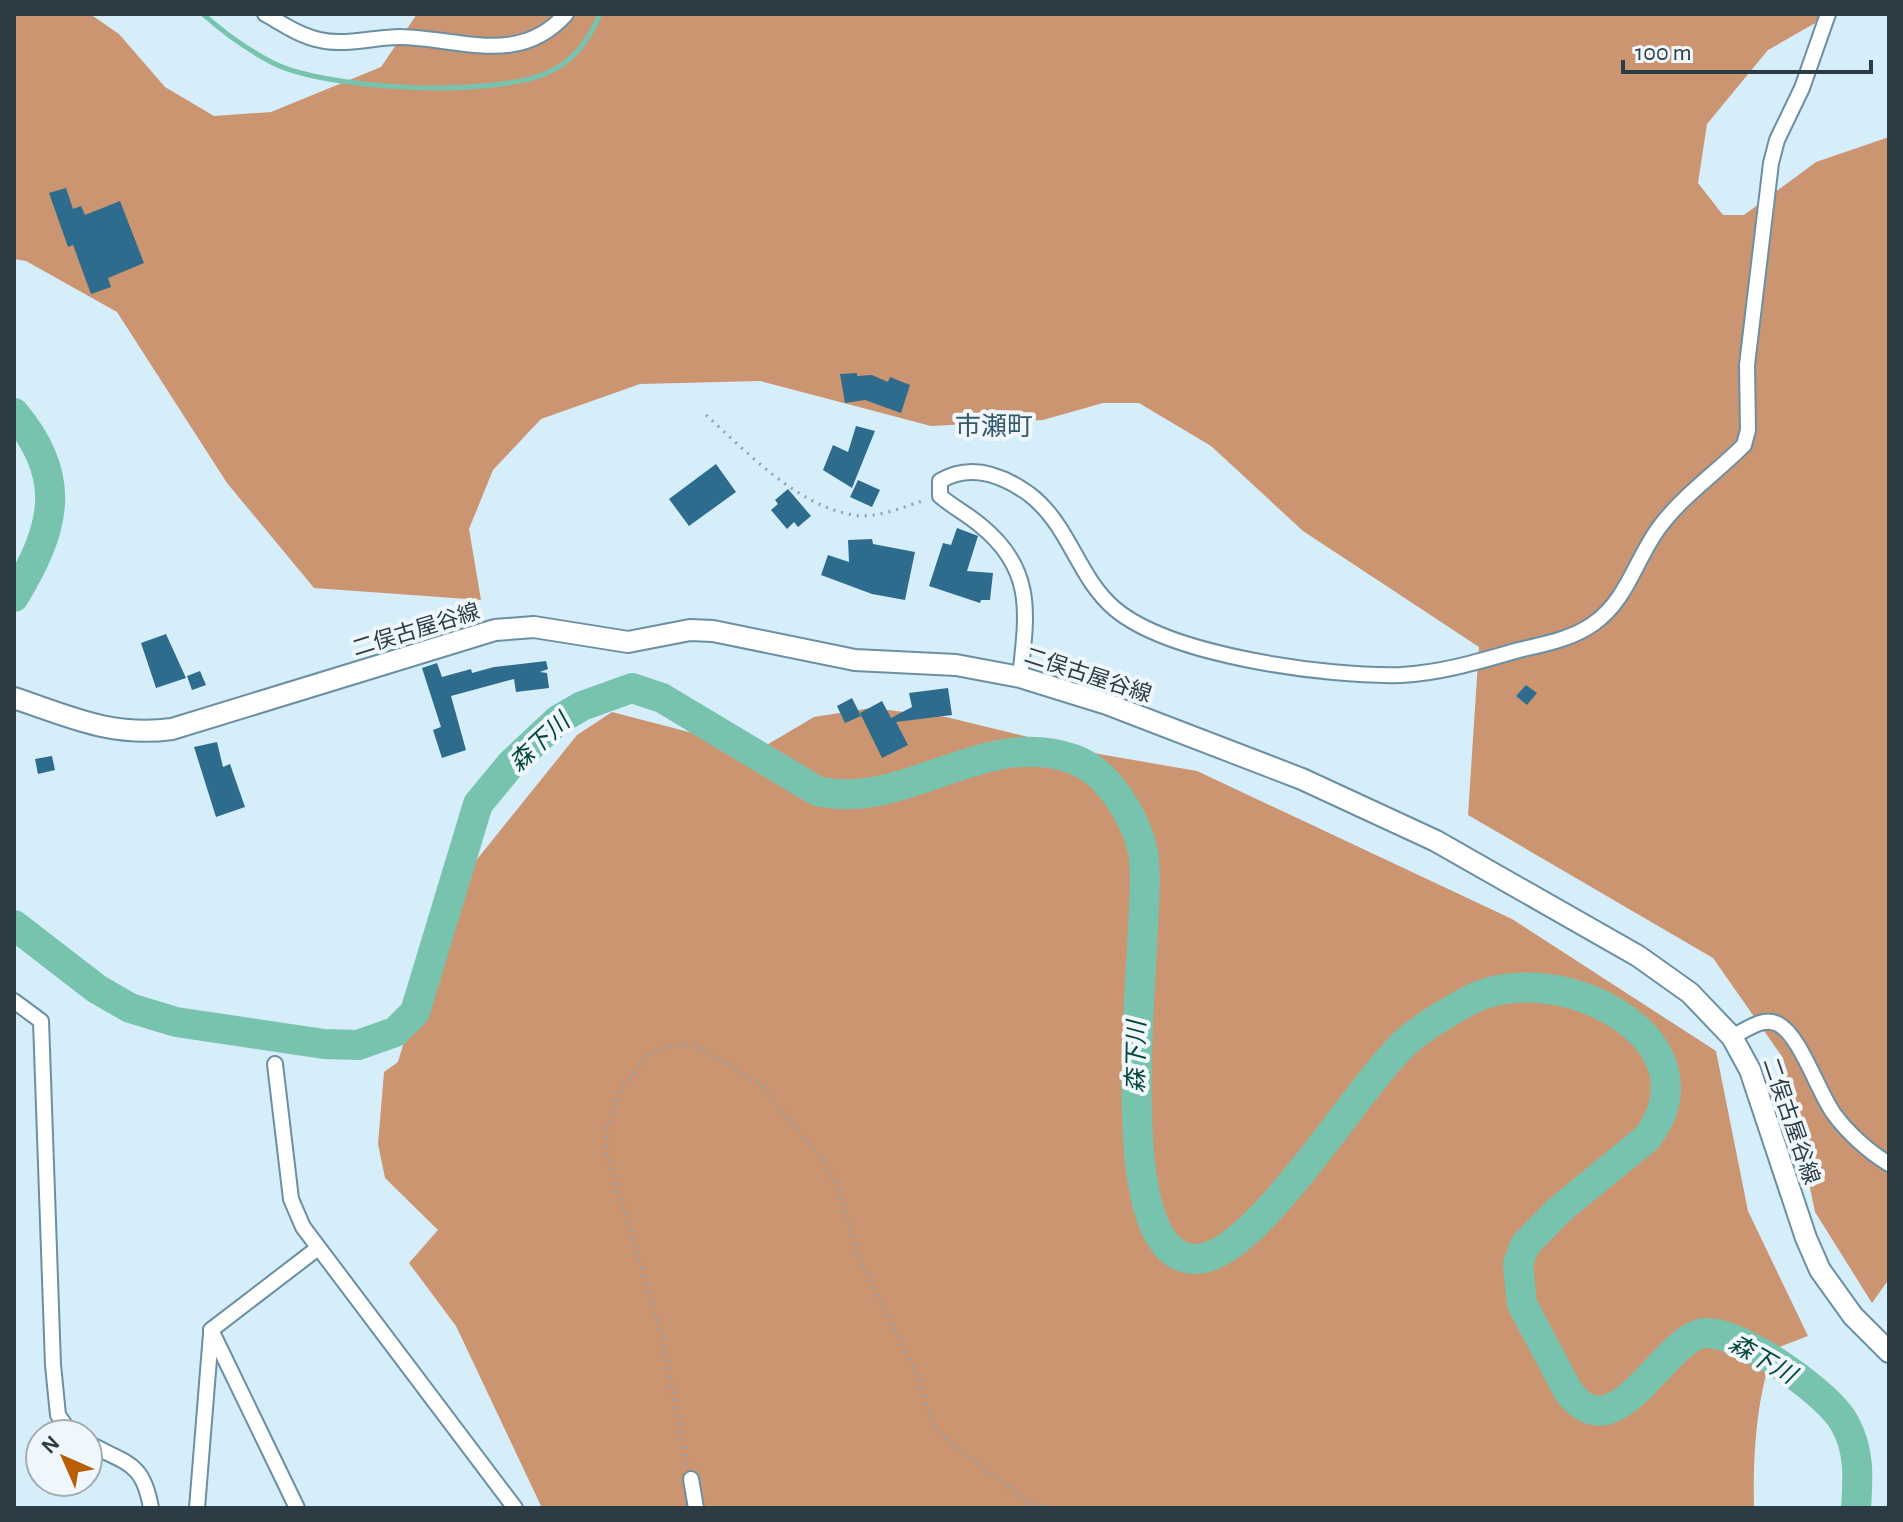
<svg xmlns="http://www.w3.org/2000/svg" width="1903" height="1522" font-family="'Alegreya Sans','Noto Sans JP',sans-serif">
	<style>
		.forest { fill: #cc9572 }
		.lines { fill: none; stroke-linecap: round; stroke-linejoin: round }
		.stream { stroke: #78c3ad; stroke-width: 5 }
		.river { stroke: #78c3ad; stroke-width: 30 }
		.building { fill: #2d6c8c }
		.minor-casing { stroke: #6b8fa3; stroke-width: 18 }
		.secondary-casing { stroke: #6b8fa3; stroke-width: 24 }
		.path { stroke: #8da1ac; stroke-width: 3; stroke-dasharray: 2 6; stroke-linecap: butt }
		.minor { stroke: #fff; stroke-width: 14 }
		.secondary { stroke: #fff; stroke-width: 20 }
		.labels { text-anchor: middle; dominant-baseline: central; stroke-width: 8; stroke-linejoin: round; paint-order: stroke }
		.street-label { font-size: 22px; fill: #2c3c45; stroke: #eff7fc }
		.water-label { font-size: 24px; font-style: italic; fill: #024739; stroke: #eff7fc }
		.quarter-label { font-size: 26px; fill: #36596c; stroke: #eff7fc }
	</style>
	<rect width="100%" height="100%" fill="#d6edfa"/>
	<g class="forest">
		<polygon points="14,14 90,14 119,34 165,87 214,116 271,112 381,67 417,14 1889,14 1831,14 1768,50 1707,124 1698,183 1723,215 1744,215 1816,162 1889,137 1889,1279 1872,1303 1815,1212 1783,1058 1713,958 1468,815 1479,647 1303,531 1211,446 1139,403 1103,403 1043,420 931,426 760,381 640,384 541,419 493,470 469,529 481,600 314,588 227,483 117,312 26,261 14,259"/>
		<path d="M 871,708 L 946,717 L 1099,754 L 1197,771 L 1512,919 L 1716,1051 L 1748,1211 L 1808,1336 L 1774,1349 C 1756,1398 1753,1456 1754,1508 L 542,1508 L 456,1326 L 409,1263 L 438,1230 L 385,1178 L 378,1144 L 384,1072 L 398,1062 L 446,898 L 577,735 L 612,712 L 758,750 L 814,717 Z"/>
	</g>
	<g class="lines">
		<path class="stream" d="M 203,14 C 223,32 250,51 273,63 C 327,90 495,98 549,72 C 574,61 590,38 600,14"/>
		<g class="river">
			<path d="M 14,413 C 69,478 55,529 14,597"/>
			<path d="M 14,925 L 97,989 L 130,1008 L 176,1022 L 324,1044 L 358,1045 L 395,1032 L 415,1012 L 478,804 L 511,764 L 558,720 L 582,706 L 632,688 L 662,698 L 817,791 C 905,812 983,727 1073,759 C 1108,771 1136,818 1143,852 C 1155,912 1097,1255 1194,1259 C 1255,1262 1359,1083 1407,1041 C 1425,1025 1448,1012 1470,1000 C 1555,955 1722,1038 1647,1138 L 1559,1210 L 1525,1245 L 1518,1264 L 1522,1304 L 1568,1391 C 1616,1457 1664,1336 1705,1333 C 1739,1330 1830,1394 1845,1424 C 1860,1451 1858,1478 1856,1508"/>
		</g>
	</g>
	<g class="building">
		<polygon points="66,188 73,209 81,206 85,215 120,201 144,263 108,278 111,287 91,294 73,245 68,247 49,193"/>
		<polygon points="857,373 857,376 872,375 888,382 890,377 910,385 901,413 865,400 845,403 840,374"/>
		<polygon points="856,426 875,431 852,488 823,470 833,445 848,452"/>
		<polygon points="716,464 736,492 689,526 669,499"/>
		<polygon points="858,480 880,490 872,507 850,497"/>
		<polygon points="788,489 811,516 798,527 794,522 787,529 771,510 778,504 775,500"/>
		<polygon points="957,528 978,536 967,571 993,573 990,600 981,600 980,603 929,586 943,543 951,545"/>
		<polygon points="872,539 873,544 915,552 905,600 872,594 821,575 828,555 849,562 848,540"/>
		<polygon points="166,634 186,678 156,688 141,643"/>
		<polygon points="546,661 548,669 540,672 547,673 549,688 516,692 514,679 451,696 466,750 442,758 433,730 441,727 422,668 437,663 442,677 471,669 472,673 494,667"/>
		<polygon points="200,671 206,685 192,690 187,676"/>
		<polygon points="1526,685 1537,693 1527,705 1516,696"/>
		<polygon points="948,688 952,715 896,722 908,745 882,758 860,713 882,701 891,718 912,707 909,693"/>
		<polygon points="852,698 861,716 845,723 837,706"/>
		<polygon points="217,742 223,767 230,764 245,807 216,817 194,747"/>
		<polygon points="52,756 55,770 38,774 35,759"/>
	</g>
	<g class="lines">
		<g class="minor-casing">
			<g id="minor">
				<path d="M 265,14 C 283,24 300,36 320,40 C 344,46 375,37 400,37 C 460,38 519,67 566,14"/>
				<path d="M 1020,677 C 1027,614 1035,569 980,525 C 967,514 953,507 940,496 L 940,481 C 970,463 1001,474 1029,494 C 1070,525 1077,577 1115,609 C 1171,656 1328,677 1401,675 C 1441,673 1481,661 1519,650 C 1544,644 1572,639 1593,624 C 1628,600 1636,557 1661,525 C 1684,495 1717,472 1744,445 L 1748,430 L 1747,365 L 1771,163 L 1777,140 L 1802,88 L 1828,14"/>
				<polyline points="14,1001 41,1021 53,1365 58,1415 71,1434"/>
				<path d="M 1732,1037 C 1746,1030 1763,1016 1778,1024 C 1800,1035 1818,1092 1834,1114 C 1848,1133 1869,1152 1889,1164"/>
				<polyline points="275,1064 291,1199 303,1227 515,1508"/>
				<polyline points="211,1330 297,1508"/>
				<polyline points="211,1330 318,1248"/>
				<path d="M 88,1443 C 126,1464 143,1461 151,1508"/>
				<polyline points="691,1479 696,1508"/>
				<polyline points="197,1508 211,1334"/>
			</g>
		</g>
		<g class="secondary-casing">
			<path id="secondary" d="M 14,698 C 71,717 111,737 172,729 L 495,630 L 534,627 L 628,642 L 690,630 L 713,631 L 855,660 L 956,665 L 1020,677 L 1107,704 L 1302,779 L 1436,841 L 1638,956 L 1690,993 L 1732,1037 L 1750,1070 L 1806,1238 L 1820,1270 L 1853,1316 L 1889,1352"/>
		</g>
		<g class="path">
			<path d="M 706,415 C 747,452 796,505 853,515 C 877,519 903,507 925,500"/>
			<polyline points="687,1464 662,1336 607,1154 607,1126 621,1088 650,1053 675,1045 696,1045 761,1085 822,1159 838,1188 861,1264 915,1369 933,1424 948,1441 1028,1502 1050,1508"/>
			<polyline points="1425,1508 1433,1508"/>
		</g>
		<use href="#minor" class="minor"/>
		<use href="#secondary" class="secondary"/>
	</g>
	<g class="labels">
		<g class="street-label">
			<text transform="translate(416 630) rotate(-17)">二俣古屋谷線</text>
			<text transform="translate(1088 675) rotate(18)">二俣古屋谷線</text>
			<text transform="translate(1791 1121) rotate(71)">二俣古屋谷線</text>
		</g>
		<g class="water-label">
			<text transform="translate(540 743) rotate(-43)">森下川</text>
			<text transform="translate(1137 1057) rotate(-89)">森下川</text>
			<text transform="translate(1762 1360) rotate(30)">森下川</text>
		</g>
		<g class="quarter-label">
			<text x="994" y="427">市瀬町</text>
		</g>
	</g>
	<rect width="1903" height="1522" fill="none" stroke="#2c3c45" stroke-width="32"/>
	<g transform="translate(64 1458) rotate(315)"><circle r="38" fill="#eff7fc" stroke="#a1acb3" stroke-width="2"/>
	<path d="M0-6L14 30L0 20L-14 30Z" fill="#ba5e06"/>
	<text y="-12" font-size="22" font-weight="bold" text-anchor="middle" fill="#2c3c45">N</text>
	</g>
	<path d="M1623 60v12h248v-12" fill="none" stroke="#2c3c45" stroke-width="4"/>
	<text x="1635" y="60" font-size="24" fill="#2c3c45" stroke="#eff7fc" stroke-width="6" paint-order="stroke">100 m</text>
</svg>
